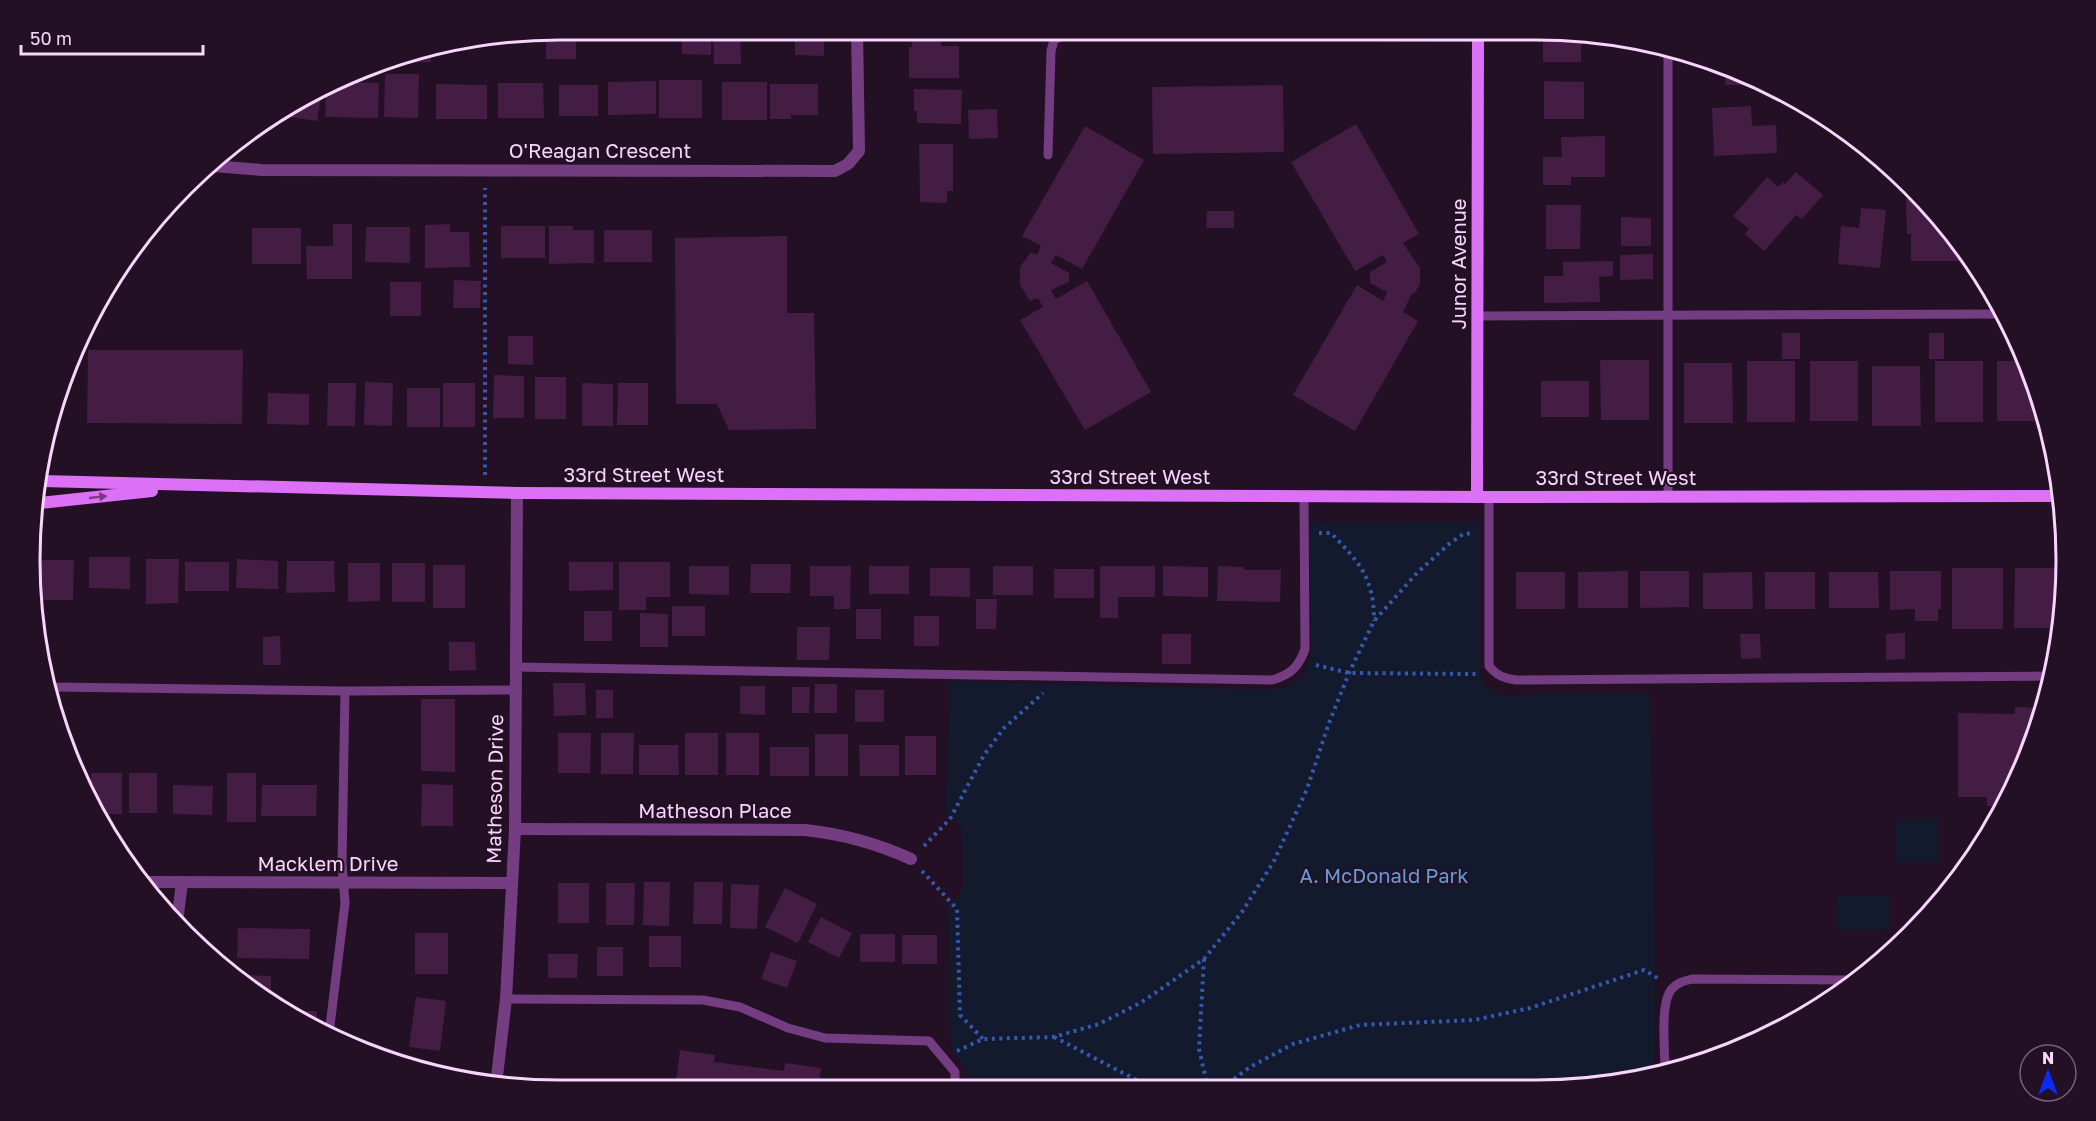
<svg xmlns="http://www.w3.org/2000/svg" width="2096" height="1121" font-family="'Golos Text',sans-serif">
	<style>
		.green { fill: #131a2e }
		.building { fill: #431d44 }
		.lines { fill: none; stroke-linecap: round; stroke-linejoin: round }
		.path { stroke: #3559b1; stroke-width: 4; stroke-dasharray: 3 4.5; stroke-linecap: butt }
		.lane { stroke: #743d81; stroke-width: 9 }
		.street { stroke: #743d81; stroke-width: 12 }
		.secondary { stroke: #dc71f8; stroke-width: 12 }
		.oneway { fill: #763c83 }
		.labels { text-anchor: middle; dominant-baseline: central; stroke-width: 4.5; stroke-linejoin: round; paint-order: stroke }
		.street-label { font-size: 20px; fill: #f8d5fd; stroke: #231024 }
		.park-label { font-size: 20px; fill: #649dda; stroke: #231024 }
		.rim { fill: none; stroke: #f8d5fd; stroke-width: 3 }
	</style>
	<rect width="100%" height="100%" fill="#231024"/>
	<g class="green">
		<path d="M 1480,522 L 1480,672 C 1483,685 1488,691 1501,695 L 1650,693 L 1655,959 L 1654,1073 L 1604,1087 L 967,1088 L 967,1070 L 951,1049 L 948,905 L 957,898 L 963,886 L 963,850 L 961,828 L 946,812 L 950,681 L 1271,690 C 1296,685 1306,679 1311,654 L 1309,523 Z"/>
		<polygon points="1938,818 1939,861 1896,861 1895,819"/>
		<polygon points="1889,895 1890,929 1838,930 1837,896"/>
	</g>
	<g class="building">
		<polygon points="560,30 576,30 576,59 546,59 546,32"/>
		<polygon points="682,30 711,30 711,55 682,54"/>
		<polygon points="795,30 824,30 824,56 795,55"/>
		<polygon points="912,31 941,31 941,46 959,46 959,78 909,78 909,47 912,47"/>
		<polygon points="1543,31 1581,33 1581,62 1543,62"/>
		<polygon points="713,32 740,32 741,64 714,64"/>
		<polygon points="431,51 431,62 402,63 402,56"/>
		<polygon points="1725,70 1763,85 1725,85"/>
		<polygon points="385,74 419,74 418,118 384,117"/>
		<polygon points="350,80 349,82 379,83 378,118 325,117 326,92"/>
		<rect x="659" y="80" width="43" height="38"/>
		<polygon points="656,81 656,114 608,115 608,82"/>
		<polygon points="1544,81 1584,82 1584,119 1544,119"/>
		<rect x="722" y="82" width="45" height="38"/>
		<polygon points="498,83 543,83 544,118 498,118"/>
		<polygon points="436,84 487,85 487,119 436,119"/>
		<polygon points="770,84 818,84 818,115 791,115 791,119 770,119"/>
		<rect x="559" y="85" width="39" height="31"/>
		<polygon points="1283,85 1284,152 1153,154 1152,87"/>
		<polygon points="914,89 962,90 961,124 917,123 917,111 914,111"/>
		<polygon points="321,95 317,121 282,116 310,101"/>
		<polygon points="1751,106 1752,126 1776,125 1777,153 1714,156 1712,108"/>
		<polygon points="997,109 998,138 969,139 968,110"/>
		<polygon points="1356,124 1419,234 1403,243 1420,268 1420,284 1414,294 1412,293 1403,312 1418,321 1355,431 1293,395 1357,285 1383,301 1387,292 1370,283 1370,272 1387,262 1383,255 1355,271 1291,162"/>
		<polygon points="1085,126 1144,160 1082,269 1056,255 1051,263 1069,273 1069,282 1051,290 1056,299 1087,281 1151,392 1085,430 1020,320 1043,307 1038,298 1030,301 1020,285 1020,267 1031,252 1037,255 1041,246 1022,236"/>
		<polygon points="1605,136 1605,177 1571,177 1571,185 1543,185 1543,157 1562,157 1561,137"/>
		<polygon points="919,144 953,144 953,191 947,191 947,203 920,202"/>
		<polygon points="1796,172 1823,195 1802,219 1796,215 1764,251 1745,234 1749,229 1733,216 1767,177 1778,187 1783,182 1785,184"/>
		<polygon points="1906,199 1920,199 1943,223 1943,228 1948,228 1956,237 1959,243 1959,261 1911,261 1911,234 1907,234"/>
		<polygon points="1546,205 1581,205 1580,249 1546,249"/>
		<polygon points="1861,208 1886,210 1880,268 1838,264 1841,226 1859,228"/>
		<polygon points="1207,211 1234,211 1234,228 1206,228"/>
		<polygon points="1621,217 1651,218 1651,246 1621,246"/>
		<polygon points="333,224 352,224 352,279 307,279 306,246 333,246"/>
		<polygon points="450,224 450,232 469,232 470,267 425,268 425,225"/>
		<rect x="501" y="226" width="44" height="32"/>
		<polygon points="549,226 573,226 573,230 594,230 594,263 549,264"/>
		<polygon points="366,227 410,227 410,263 365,262"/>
		<rect x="252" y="228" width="49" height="36"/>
		<rect x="604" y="230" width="48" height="32"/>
		<polygon points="787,236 787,313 814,313 816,429 729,430 717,404 676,404 675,238"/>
		<polygon points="1653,254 1653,279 1620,280 1620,255"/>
		<polygon points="1613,261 1613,276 1599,277 1600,302 1544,303 1544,276 1563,276 1563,262"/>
		<polygon points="454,280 481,281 480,308 453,308"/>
		<rect x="390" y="282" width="31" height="34"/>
		<rect x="1782" y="333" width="18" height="26"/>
		<rect x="1929" y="333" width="15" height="26"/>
		<polygon points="508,336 533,336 533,365 508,364"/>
		<polygon points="88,350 243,350 242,424 87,423"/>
		<polygon points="1600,360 1649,360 1649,420 1601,420"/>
		<rect x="1747" y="361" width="48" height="61"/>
		<rect x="1810" y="361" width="48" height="60"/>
		<rect x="1935" y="361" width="48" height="61"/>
		<polygon points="1997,361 2024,361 2045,417 2045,421 1997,421"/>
		<polygon points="1684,363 1732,363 1733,423 1684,423"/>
		<polygon points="1872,366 1920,366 1921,426 1872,426"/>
		<polygon points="494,375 524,376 524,418 493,418"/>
		<rect x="535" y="377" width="31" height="42"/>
		<rect x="1541" y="381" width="48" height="36"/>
		<polygon points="365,382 393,383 392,426 364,425"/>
		<polygon points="328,383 356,383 355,426 327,426"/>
		<rect x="443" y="383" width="32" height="44"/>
		<polygon points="582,383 613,384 613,426 582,426"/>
		<polygon points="618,383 648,383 648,425 617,425"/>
		<rect x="407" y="388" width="33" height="39"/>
		<polygon points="268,393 309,394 309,425 267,424"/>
		<polygon points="89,557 130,557 130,589 89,588"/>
		<polygon points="146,559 179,559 178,603 146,604"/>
		<polygon points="237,559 278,561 278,589 236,588"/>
		<polygon points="39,560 74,560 73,600 39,600"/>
		<polygon points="287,561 334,561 335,592 286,593"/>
		<rect x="185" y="562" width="44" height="29"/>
		<polygon points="569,562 613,562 613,590 569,591"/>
		<polygon points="619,562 670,562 670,597 646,597 646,610 619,610"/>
		<polygon points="348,563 380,563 380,601 348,602"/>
		<rect x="392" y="563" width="33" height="39"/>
		<polygon points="751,564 791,564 790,593 750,593"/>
		<rect x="433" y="565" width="32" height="43"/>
		<polygon points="689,566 729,566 729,595 689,594"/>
		<polygon points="810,566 851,566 850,609 834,609 834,596 810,596"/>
		<rect x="869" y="566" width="40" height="28"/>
		<rect x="993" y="566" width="40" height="29"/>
		<polygon points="1100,566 1155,566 1155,597 1118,597 1118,618 1100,618"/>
		<polygon points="1163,566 1208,567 1208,597 1163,596"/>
		<polygon points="1218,566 1244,567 1244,570 1281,570 1280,602 1217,601"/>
		<polygon points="930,568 970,568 970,597 930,596"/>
		<rect x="1952" y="568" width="51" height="61"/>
		<polygon points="2015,568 2063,568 2062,628 2014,628"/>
		<rect x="1054" y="569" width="40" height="29"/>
		<polygon points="1628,571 1628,608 1578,608 1578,572"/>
		<polygon points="1640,571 1689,571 1689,607 1640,608"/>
		<polygon points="1890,571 1941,571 1941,609 1938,609 1938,621 1915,621 1915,609 1890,610"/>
		<rect x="1516" y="572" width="49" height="37"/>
		<polygon points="1752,572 1753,609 1703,609 1703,573"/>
		<rect x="1765" y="572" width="50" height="37"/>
		<polygon points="1829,572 1878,572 1879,608 1829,608"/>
		<polygon points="976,599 997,599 996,629 976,629"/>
		<rect x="672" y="606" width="33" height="30"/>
		<rect x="856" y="609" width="25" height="30"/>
		<rect x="584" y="611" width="28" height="30"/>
		<polygon points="640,613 668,614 668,647 640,647"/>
		<rect x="914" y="616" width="25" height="30"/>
		<polygon points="797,627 830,627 829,660 797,660"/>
		<polygon points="1905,633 1905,659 1886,660 1886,634"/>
		<rect x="1162" y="634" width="29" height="30"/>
		<polygon points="1740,634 1760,634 1761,658 1741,659"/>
		<polygon points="280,636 281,665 263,665 263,637"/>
		<polygon points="449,642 475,642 476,670 449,671"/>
		<polygon points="553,683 585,683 586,715 554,716"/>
		<polygon points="815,684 837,684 837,713 814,713"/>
		<polygon points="740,686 765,686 765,715 740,714"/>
		<polygon points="792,687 810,687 809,713 792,713"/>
		<rect x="596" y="690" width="17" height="28"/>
		<rect x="855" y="690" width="29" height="32"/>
		<polygon points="421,699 455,699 455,772 421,771"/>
		<polygon points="2015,707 2043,708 2038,731 2004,806 1987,806 1987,797 1958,797 1958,713 2015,714"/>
		<polygon points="558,733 591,733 590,773 558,773"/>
		<polygon points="601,733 634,733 633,774 601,774"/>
		<rect x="685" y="733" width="33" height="42"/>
		<rect x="726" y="733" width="33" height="42"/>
		<rect x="815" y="734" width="33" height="42"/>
		<rect x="905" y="736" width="31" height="39"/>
		<polygon points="639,745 678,745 679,775 639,775"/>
		<polygon points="859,745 899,745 899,776 860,776"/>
		<rect x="770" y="747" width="39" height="29"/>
		<polygon points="91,773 122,773 122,814 102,814 90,796"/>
		<rect x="129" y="773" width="28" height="40"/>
		<rect x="227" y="773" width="29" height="49"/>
		<polygon points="422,784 453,785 453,826 421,826"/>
		<polygon points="173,785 213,786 212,815 173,814"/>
		<polygon points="262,785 317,785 316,816 261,816"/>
		<polygon points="644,882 670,882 669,926 643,925"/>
		<polygon points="694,882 723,882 722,924 693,924"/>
		<rect x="558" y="883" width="31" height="40"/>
		<polygon points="606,883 635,883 634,925 606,925"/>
		<polygon points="731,884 759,885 757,929 730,928"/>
		<polygon points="785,888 817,904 798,943 765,927"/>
		<polygon points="821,917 852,933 839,958 808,942"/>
		<polygon points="238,928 310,929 309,959 237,958"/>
		<rect x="415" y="933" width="33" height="41"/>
		<rect x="860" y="934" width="35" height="28"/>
		<rect x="902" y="935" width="35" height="29"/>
		<rect x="649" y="936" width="32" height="31"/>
		<rect x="597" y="947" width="26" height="29"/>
		<polygon points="771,952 797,961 787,988 761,979"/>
		<polygon points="548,954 578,954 577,978 548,978"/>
		<polygon points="240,975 271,976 271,1000 253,985"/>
		<polygon points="1820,994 1839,994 1825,1004"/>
		<polygon points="416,997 446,1001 440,1051 409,1047"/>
		<polygon points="287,1011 317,1011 316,1029 296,1020 287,1013"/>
		<polygon points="1789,1022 1789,1023 1756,1041 1754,1037"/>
		<polygon points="680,1050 715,1055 714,1062 784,1071 785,1063 821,1068 818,1089 675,1089"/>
	</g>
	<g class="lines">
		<g class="path">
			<polyline points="485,475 485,188"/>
			<path d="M 1319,533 L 1331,533 C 1360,563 1374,578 1374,621"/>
			<polyline points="1316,665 1349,673 1476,674"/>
			<polyline points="924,846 950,819 984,755 1004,728 1043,693"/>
			<polyline points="922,871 957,909 960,1015 983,1039"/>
			<polyline points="1204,959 1199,1049 1208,1088"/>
			<polyline points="1054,1037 1152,1088"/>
			<polyline points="957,1051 983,1039 1054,1037 1099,1024 1142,1002 1204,959 1242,912 1274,861 1307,789 1329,723 1349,673 1374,621 1417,573 1449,544 1463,534 1474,533"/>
			<polyline points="1222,1088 1250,1067 1293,1044 1360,1025 1474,1020 1530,1008 1644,970 1661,980"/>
		</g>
		<g class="lane">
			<polyline points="1668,47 1668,497"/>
			<polyline points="1048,155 1051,51 1054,40 1065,35 1478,37"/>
			<polyline points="1477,316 2004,314"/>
			<path d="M 1489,497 L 1489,666 C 1497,676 1504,678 1516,680 L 2051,676"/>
			<path d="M 515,667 L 1272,680 C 1290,675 1299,667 1305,649 L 1304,496"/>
			<polyline points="53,687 345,691 515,690"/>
			<polyline points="506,999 703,1000 740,1007 788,1028 825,1038 929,1041 955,1072 955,1089"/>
			<polyline points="329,1034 345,903 342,863 345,691"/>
			<path d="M 1665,1070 C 1665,1051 1660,1004 1671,990 C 1676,983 1684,981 1692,979 L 1855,980"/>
		</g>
		<g class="street">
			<polyline points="213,166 262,170 835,171 848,164 859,151 857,30"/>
			<path d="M 515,829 L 805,830 C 843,834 876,843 911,859"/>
			<polyline points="144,882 512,883"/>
			<polyline points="177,923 182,882"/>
			<polyline points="496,1085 506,999 515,829 517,493"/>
		</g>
		<g class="secondary">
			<polyline points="42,481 517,493 1489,497 2060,496"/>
			<polyline points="1477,497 1478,31"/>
			<polyline points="40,503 152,491"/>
		</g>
	</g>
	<defs><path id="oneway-solid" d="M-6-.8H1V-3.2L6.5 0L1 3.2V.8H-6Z" transform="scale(1.5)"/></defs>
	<use class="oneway" href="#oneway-solid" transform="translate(98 497) rotate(-6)"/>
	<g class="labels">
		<g class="street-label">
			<text x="600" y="150">O'Reagan Crescent</text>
			<text transform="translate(1458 264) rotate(-90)">Junor Avenue</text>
			<text x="644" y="474">33rd Street West</text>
			<text x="1130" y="476">33rd Street West</text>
			<text x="1616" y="477">33rd Street West</text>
			<text transform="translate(494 789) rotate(-89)">Matheson Drive</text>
			<text x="715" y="810">Matheson Place</text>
			<text x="328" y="863">Macklem Drive</text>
		</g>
		<g class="park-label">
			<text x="1384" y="875">A. McDonald Park</text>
		</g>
	</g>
	<path d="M0 0H2096V1121H0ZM560 40H1536A520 520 0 0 1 2056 560V560A520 520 0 0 1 1536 1080H560A520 520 0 0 1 40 560V560A520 520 0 0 1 560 40Z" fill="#231024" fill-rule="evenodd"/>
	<path class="rim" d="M560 40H1536A520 520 0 0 1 2056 560V560A520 520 0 0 1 1536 1080H560A520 520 0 0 1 40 560V560A520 520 0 0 1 560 40Z"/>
	<g transform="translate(2048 1073)"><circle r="28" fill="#231024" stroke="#785f7b" stroke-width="1.5"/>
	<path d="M0-4.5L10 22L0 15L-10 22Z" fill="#0b2af3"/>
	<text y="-9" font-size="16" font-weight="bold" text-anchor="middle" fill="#f8d5fd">N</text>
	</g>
	<path d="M21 45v9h182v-9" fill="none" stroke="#f8d5fd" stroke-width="3"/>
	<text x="30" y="45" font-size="18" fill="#f8d5fd" stroke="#231024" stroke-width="4.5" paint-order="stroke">50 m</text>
</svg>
